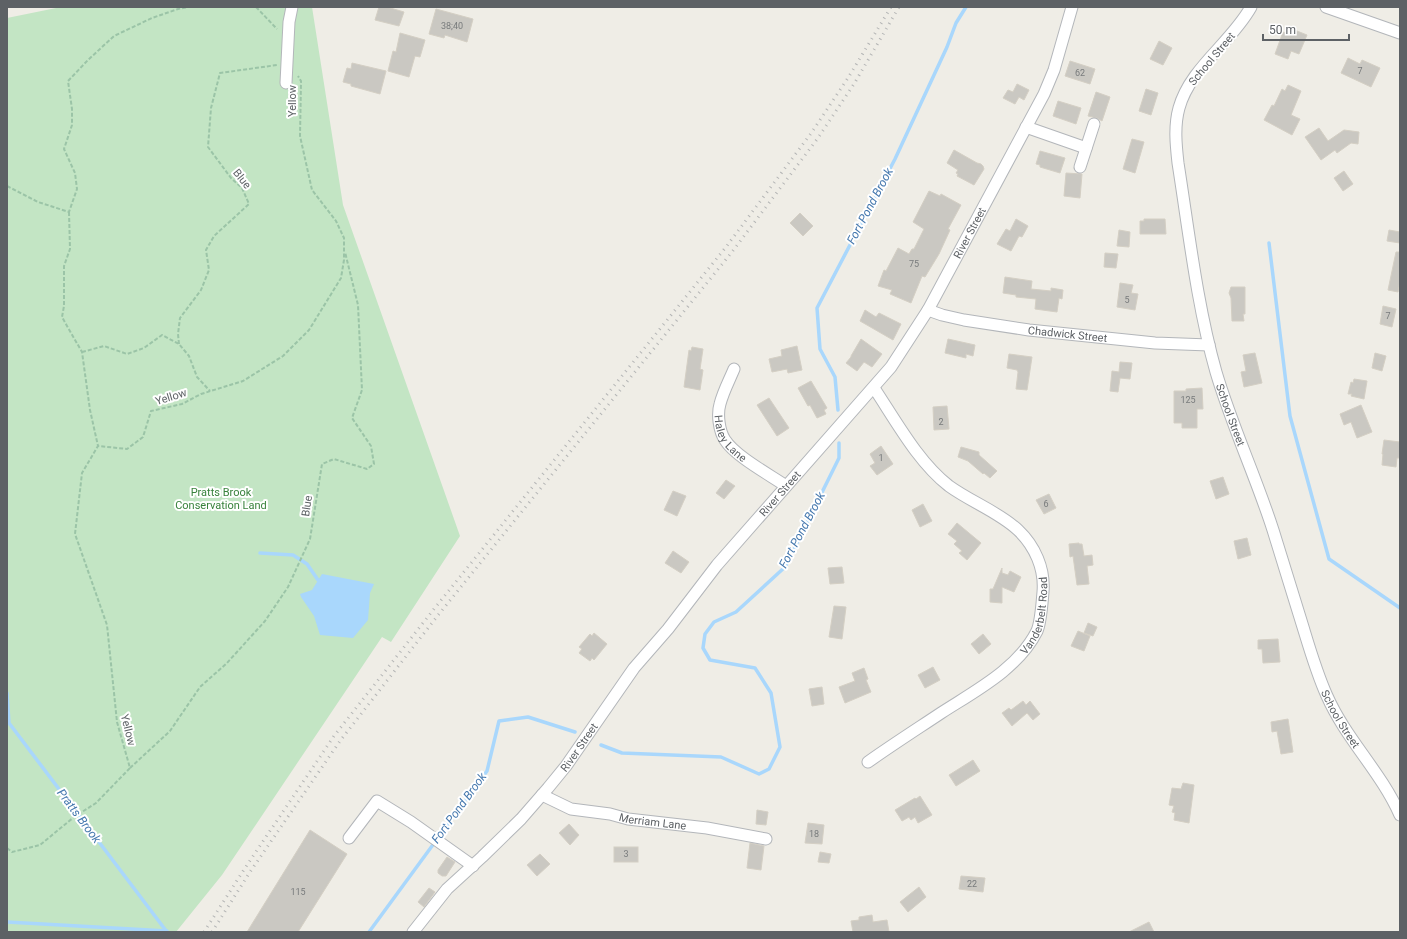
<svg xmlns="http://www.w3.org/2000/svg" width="1407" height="939" font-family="Roboto,sans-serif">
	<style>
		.green { fill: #c3e5c4 }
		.water { fill: #a9d7fc }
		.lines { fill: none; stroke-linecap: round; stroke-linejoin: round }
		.stream { stroke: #a9d7fc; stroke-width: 3.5 }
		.building { fill: #cac8c2; stroke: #d4cfc4 }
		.minor-casing { stroke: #b3b6ba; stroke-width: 13 }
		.path { stroke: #9bc4a7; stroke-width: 2; stroke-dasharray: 4 2; stroke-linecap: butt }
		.minor { stroke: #fff; stroke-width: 11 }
		.rail { stroke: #b4b5b5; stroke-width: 3; stroke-dasharray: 1 5; stroke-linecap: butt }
		.labels { text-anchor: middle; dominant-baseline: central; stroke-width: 4; stroke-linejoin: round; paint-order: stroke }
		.number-label { font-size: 9px; fill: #787b7c }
		.street-label { font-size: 11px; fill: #5d6165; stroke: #fff }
		.park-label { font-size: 11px; fill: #38823c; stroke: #fff }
		.water-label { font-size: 12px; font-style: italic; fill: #4578ae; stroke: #fff }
	</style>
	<rect width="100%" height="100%" fill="#efede6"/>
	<polygon class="green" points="61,7 312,7 343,205 460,536 391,642 382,637 222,875 176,932 7,932 7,18"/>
	<polygon class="water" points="322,574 374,584 370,593 368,620 353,638 320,635 314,616 301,597 300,594 312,590"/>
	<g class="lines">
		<g class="stream">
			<polyline points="1269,243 1290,416 1329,559 1400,608"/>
			<polyline points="838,410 835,377 820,349 817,308 895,159 947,47 956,23 966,7"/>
			<polyline points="260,553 293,555 307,564 318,580"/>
			<polyline points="7,693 9,723 167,932"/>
			<polyline points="601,745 622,753 721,757 759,774 769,769 780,747 771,693 755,668 710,660 703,648 705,634 714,622 736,612 785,567 839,458 839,443"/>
			<polyline points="7,922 167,931"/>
			<polyline points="369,932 487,771 499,721 528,717 575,732"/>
		</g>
	</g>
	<g class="building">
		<polygon points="379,7 387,7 404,12 399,26 375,20"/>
		<polygon points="436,9 473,19 467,42 445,35 444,38 429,34"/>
		<polygon points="1292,29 1307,35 1299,54 1291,51 1288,59 1275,54 1283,32 1290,34"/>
		<polygon points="400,33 425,40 420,57 415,56 409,77 388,71 393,51 396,52"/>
		<polygon points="1159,41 1172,48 1163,65 1150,59"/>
		<polygon points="1348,58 1360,64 1362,60 1380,68 1371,87 1341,73"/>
		<polygon points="1070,61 1095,69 1090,84 1065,76"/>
		<polygon points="352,63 386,71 380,94 351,86 351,84 343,82 347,68 351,69"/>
		<polygon points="1017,84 1029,90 1024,100 1019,97 1015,104 1003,98 1008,90 1013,92"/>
		<polygon points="1288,85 1301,91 1291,115 1300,119 1292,135 1264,120 1272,105 1274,106 1282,89 1285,91"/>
		<polygon points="1146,89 1158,93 1151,115 1139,111"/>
		<polygon points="1096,92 1110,97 1102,121 1097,118 1088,116"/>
		<polygon points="1058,101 1081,108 1076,124 1053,116"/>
		<polygon points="1319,128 1328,141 1344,130 1359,132 1358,144 1351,143 1337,153 1335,150 1321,160 1305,137"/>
		<polygon points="1132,139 1144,142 1135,173 1123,169"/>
		<polygon points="954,150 977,163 981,164 983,166 984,169 974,185 957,176 958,174 956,173 958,170 947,163"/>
		<polygon points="1040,151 1065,158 1060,173 1040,167 1040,165 1036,164"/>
		<polygon points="1344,171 1353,184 1343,191 1334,178"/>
		<polygon points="1066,173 1082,174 1080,198 1064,196"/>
		<polygon points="929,191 940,196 941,194 961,205 948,229 950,230 939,254 925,277 922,276 911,303 890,294 892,290 878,286 884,270 886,271 898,248 909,254 912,249 914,249 924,229 913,222"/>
		<polygon points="800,213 813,226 803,236 790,223"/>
		<polygon points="1016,219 1028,226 1022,237 1019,236 1011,251 997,244 1006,229 1010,231"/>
		<polygon points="1144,219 1165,219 1166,234 1140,234 1140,221 1144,221"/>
		<polygon points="1119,230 1130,232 1129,247 1117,246"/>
		<polygon points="1389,230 1400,232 1400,243 1387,241"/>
		<polygon points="1396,252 1400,252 1400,281 1398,292 1388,290"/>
		<polygon points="1105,253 1118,254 1116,268 1104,267"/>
		<polygon points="1005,277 1032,281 1031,289 1051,291 1051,288 1063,290 1062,299 1059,298 1057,312 1035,309 1036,299 1016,297 1016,295 1003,293"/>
		<polygon points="1120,283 1133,285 1131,293 1138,294 1135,310 1117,307"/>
		<polygon points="1231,287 1245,287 1245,314 1243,314 1244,321 1232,321 1231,298 1229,293"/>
		<polygon points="1383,306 1396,309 1392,327 1380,324"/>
		<polygon points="865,310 876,317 879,313 901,324 893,340 860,321"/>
		<polygon points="861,339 882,354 872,367 864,362 857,371 846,363 851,357 851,356"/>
		<polygon points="948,339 975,345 973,356 966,354 966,358 945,353"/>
		<polygon points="797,346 802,370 788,373 787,369 772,372 769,359 782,356 781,350"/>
		<polygon points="692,347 703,349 700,369 703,370 700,390 684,387 689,350 691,351"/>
		<polygon points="1255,353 1262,383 1244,387 1241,372 1246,371 1243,355"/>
		<polygon points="1375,353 1386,356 1382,371 1372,368"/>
		<polygon points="1009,354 1032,357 1027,390 1016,389 1018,372 1017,370 1007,368"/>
		<polygon points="1120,362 1132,363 1130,379 1120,378 1118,392 1110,391 1112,371 1119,372"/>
		<polygon points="1354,379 1367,381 1364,399 1351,396 1352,394 1348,394 1351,382 1353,383"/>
		<polygon points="811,381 827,408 824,410 826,414 817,418 810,405 808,406 798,388"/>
		<polygon points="1202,388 1203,409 1197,409 1197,428 1182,428 1182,423 1174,423 1174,391 1186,391 1186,389"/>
		<polygon points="769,398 789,428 777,436 757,405"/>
		<polygon points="1361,405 1372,432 1357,438 1351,422 1344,425 1340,414"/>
		<polygon points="947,406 949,429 934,430 933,407"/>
		<polygon points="1384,440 1400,442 1400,458 1397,458 1396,467 1382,465 1383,454 1382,454"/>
		<polygon points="881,446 893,464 877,475 870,466 875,463 870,454"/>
		<polygon points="961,447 979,452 979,455 997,471 990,478 984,473 983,474 968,461 958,457"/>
		<polygon points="1223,477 1229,494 1216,499 1210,481"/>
		<polygon points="726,480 735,486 724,499 716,493"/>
		<polygon points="673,491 686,496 677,516 664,510"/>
		<polygon points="1049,494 1056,508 1044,514 1036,500"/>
		<polygon points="923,504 932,521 920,527 912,510"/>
		<polygon points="957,523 981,543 967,560 959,553 962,551 954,544 957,541 948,534"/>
		<polygon points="1247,538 1251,555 1238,559 1234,541"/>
		<polygon points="1079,543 1079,544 1082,544 1084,556 1092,555 1093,565 1087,566 1089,584 1077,585 1073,556 1070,557 1069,544"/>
		<polygon points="673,551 689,562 681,573 665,563"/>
		<polygon points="842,567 844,583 830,584 828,568"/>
		<polygon points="1002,568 1002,573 1008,575 1010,571 1021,577 1014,592 1002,587 1002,603 990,602 990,589 993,589"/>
		<polygon points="834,606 846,607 842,639 829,637"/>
		<polygon points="1088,623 1097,627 1093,636 1084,633"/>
		<polygon points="1078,631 1090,636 1084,651 1071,646"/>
		<polygon points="594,633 607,644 594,660 592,658 590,661 579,653 582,649 579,647 590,634 592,636"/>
		<polygon points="983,634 991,644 979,654 971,644"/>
		<polygon points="1278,639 1280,662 1263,663 1262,649 1258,649 1258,640"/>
		<polygon points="933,667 940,680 925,688 918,675"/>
		<polygon points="864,668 868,679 866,680 871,692 845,703 839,687 855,681 852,673"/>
		<polygon points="822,687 824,704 812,706 809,689"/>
		<polygon points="1023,701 1026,705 1030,701 1040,714 1033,720 1027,713 1012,726 1002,713 1009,708 1011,710"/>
		<polygon points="1288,719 1293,752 1281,754 1277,731 1272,732 1271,722"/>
		<polygon points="973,760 980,771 956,786 949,775"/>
		<polygon points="1183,783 1194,785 1189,823 1174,820 1175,813 1172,812 1174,806 1169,805 1172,788 1181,789"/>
		<polygon points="920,796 932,815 918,823 915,817 911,820 909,817 902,821 895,810 915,798 916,799"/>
		<polygon points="757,810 768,812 766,825 756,824"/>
		<polygon points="808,823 824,825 822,844 805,843"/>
		<polygon points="569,824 579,835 570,845 559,833"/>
		<polygon points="310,830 347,854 298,932 247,932"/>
		<polygon points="750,843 764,846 761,870 747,868"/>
		<rect x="614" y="847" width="24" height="15"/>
		<polygon points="820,852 831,854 829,863 818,862"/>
		<polygon points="540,854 550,864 537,876 527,865"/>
		<polygon points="447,857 455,862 446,876 442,876 438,873 438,870"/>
		<polygon points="961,876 985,878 983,892 959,889"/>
		<polygon points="919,887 926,897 908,912 900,902"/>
		<polygon points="429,888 435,892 424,907 418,902"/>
		<polygon points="872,915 873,922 887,920 889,932 853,932 851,921 859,920 859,917"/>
		<polygon points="1149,922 1154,932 1129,932"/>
	</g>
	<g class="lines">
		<g class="minor-casing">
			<g id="minor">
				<path id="s1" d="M 1251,7 C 1231,43 1190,68 1179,108 C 1174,126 1176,145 1178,163 C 1189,233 1197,305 1216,372 C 1232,426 1256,477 1273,530 C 1283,562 1293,595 1303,627 C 1310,650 1317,674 1327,696 C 1346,739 1381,772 1400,815"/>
				<polyline points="1326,7 1400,33"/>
				<polyline points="286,83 289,22 292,7"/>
				<polyline points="1026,127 1086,148"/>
				<polyline points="1080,167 1094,124"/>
				<path id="s2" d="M 928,310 L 942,315 L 964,320 L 1029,330 L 1155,343 L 1209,345"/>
				<path id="s3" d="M 734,369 C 729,381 723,392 720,404 C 717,414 719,431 725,440 C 735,456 770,475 786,486"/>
				<path id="s4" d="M 868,762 C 892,745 917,729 941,713 C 975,691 1018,669 1037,631 C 1041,622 1042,603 1043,592 C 1045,569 1035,546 1018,530 C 999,512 971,502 949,486 C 918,462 896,421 874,388"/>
				<path id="s5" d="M 542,795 L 571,809 L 610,814 L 628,819 L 707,828 L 766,839"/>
				<polyline points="349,838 377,801 411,822 473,866"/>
				<path id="s6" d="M 413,932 L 447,889 L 482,857 L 521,819 L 548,788 L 566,766 L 634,668 L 668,629 L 717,565 L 891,367 L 928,310 L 1044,94 L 1054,70 L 1072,7"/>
			</g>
		</g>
		<g class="path">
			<polyline points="256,7 277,29"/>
			<polyline points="7,186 38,202 69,212 77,189 75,173 64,149 72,125 72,109 68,81 88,60 114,36 152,18 178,9 188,7"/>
			<polyline points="69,212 70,249 64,266 64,306 62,317 67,326 82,352 90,410 98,446"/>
			<polyline points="179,344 178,334 180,318 201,290 209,270 206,250 214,236 249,204 242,188 231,178 208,147 211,108 220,73 277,65"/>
			<polyline points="82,352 104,346 127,354 144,348 162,335 179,344 189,356 197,377 210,391"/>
			<polyline points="130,768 170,731 200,687 227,663 265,621 288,587 310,539 322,464 334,459 367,469 374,464 371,446 352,418 362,390 358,305 345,252"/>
			<polyline points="7,848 12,852 40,845 74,817 96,803 130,768 117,722 107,625 75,534 82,473 98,446 127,449 143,437 151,411 182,404 201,394 243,381 283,356 309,330 341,278 344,260 344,238 336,221 312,190 300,136 301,81 298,76"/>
		</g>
		<use href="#minor" class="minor"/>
		<g class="rail">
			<polyline points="204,932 245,868 334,736 434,609 726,247 812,132 848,78 891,7"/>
			<polyline points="212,932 250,872 340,741 439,614 732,252 818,138 854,84 899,7"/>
		</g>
	</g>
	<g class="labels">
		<g class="number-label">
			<text x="452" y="26">38;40</text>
			<text x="1360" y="71">7</text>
			<text x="1080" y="73">62</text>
			<text x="914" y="264">75</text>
			<text x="1127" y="300">5</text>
			<text x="1388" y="316">7</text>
			<text x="1188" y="400">125</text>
			<text x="941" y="422">2</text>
			<text x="881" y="458">1</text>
			<text x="1046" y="504">6</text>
			<text x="814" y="834">18</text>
			<text x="626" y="854">3</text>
			<text x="972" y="884">22</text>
			<text x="298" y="892">115</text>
		</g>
		<g class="street-label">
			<text transform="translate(1212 59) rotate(-50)">School Street</text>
			<text transform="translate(292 101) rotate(-90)">Yellow</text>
			<text transform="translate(242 179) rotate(51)">Blue</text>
			<text stroke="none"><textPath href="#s6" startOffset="897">River Street</textPath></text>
			<text stroke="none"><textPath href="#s2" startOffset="142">Chadwick Street</textPath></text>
			<text transform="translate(171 397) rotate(-17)">Yellow</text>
			<text stroke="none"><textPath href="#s1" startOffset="438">School Street</textPath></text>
			<text stroke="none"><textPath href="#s3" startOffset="76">Haley Lane</textPath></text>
			<text stroke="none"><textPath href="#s6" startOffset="573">River Street</textPath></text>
			<text transform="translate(307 506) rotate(-82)">Blue</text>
			<text stroke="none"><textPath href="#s4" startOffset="230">Vanderbelt Road</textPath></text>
			<text stroke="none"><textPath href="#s1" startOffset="762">School Street</textPath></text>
			<text transform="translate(128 730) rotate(76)">Yellow</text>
			<text stroke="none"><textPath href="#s6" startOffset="249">River Street</textPath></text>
			<text stroke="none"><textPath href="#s5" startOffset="115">Merriam Lane</textPath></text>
		</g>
		<g class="park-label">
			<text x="221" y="492">Pratts Brook<tspan x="221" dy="13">Conservation Land</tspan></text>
		</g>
		<g class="water-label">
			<text transform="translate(870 206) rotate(-62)">Fort Pond Brook</text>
			<text transform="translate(802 530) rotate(-62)">Fort Pond Brook</text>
			<text transform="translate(459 808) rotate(-54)">Fort Pond Brook</text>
			<text transform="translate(79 816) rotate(53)">Pratts Brook</text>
		</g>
	</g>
	<rect width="1407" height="939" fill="none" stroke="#5d6165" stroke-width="16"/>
	<path d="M1263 34v6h86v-6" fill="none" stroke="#5d6165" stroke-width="2"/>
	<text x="1269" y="34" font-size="12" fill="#5d6165" stroke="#ffffff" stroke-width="3" paint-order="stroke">50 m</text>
</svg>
